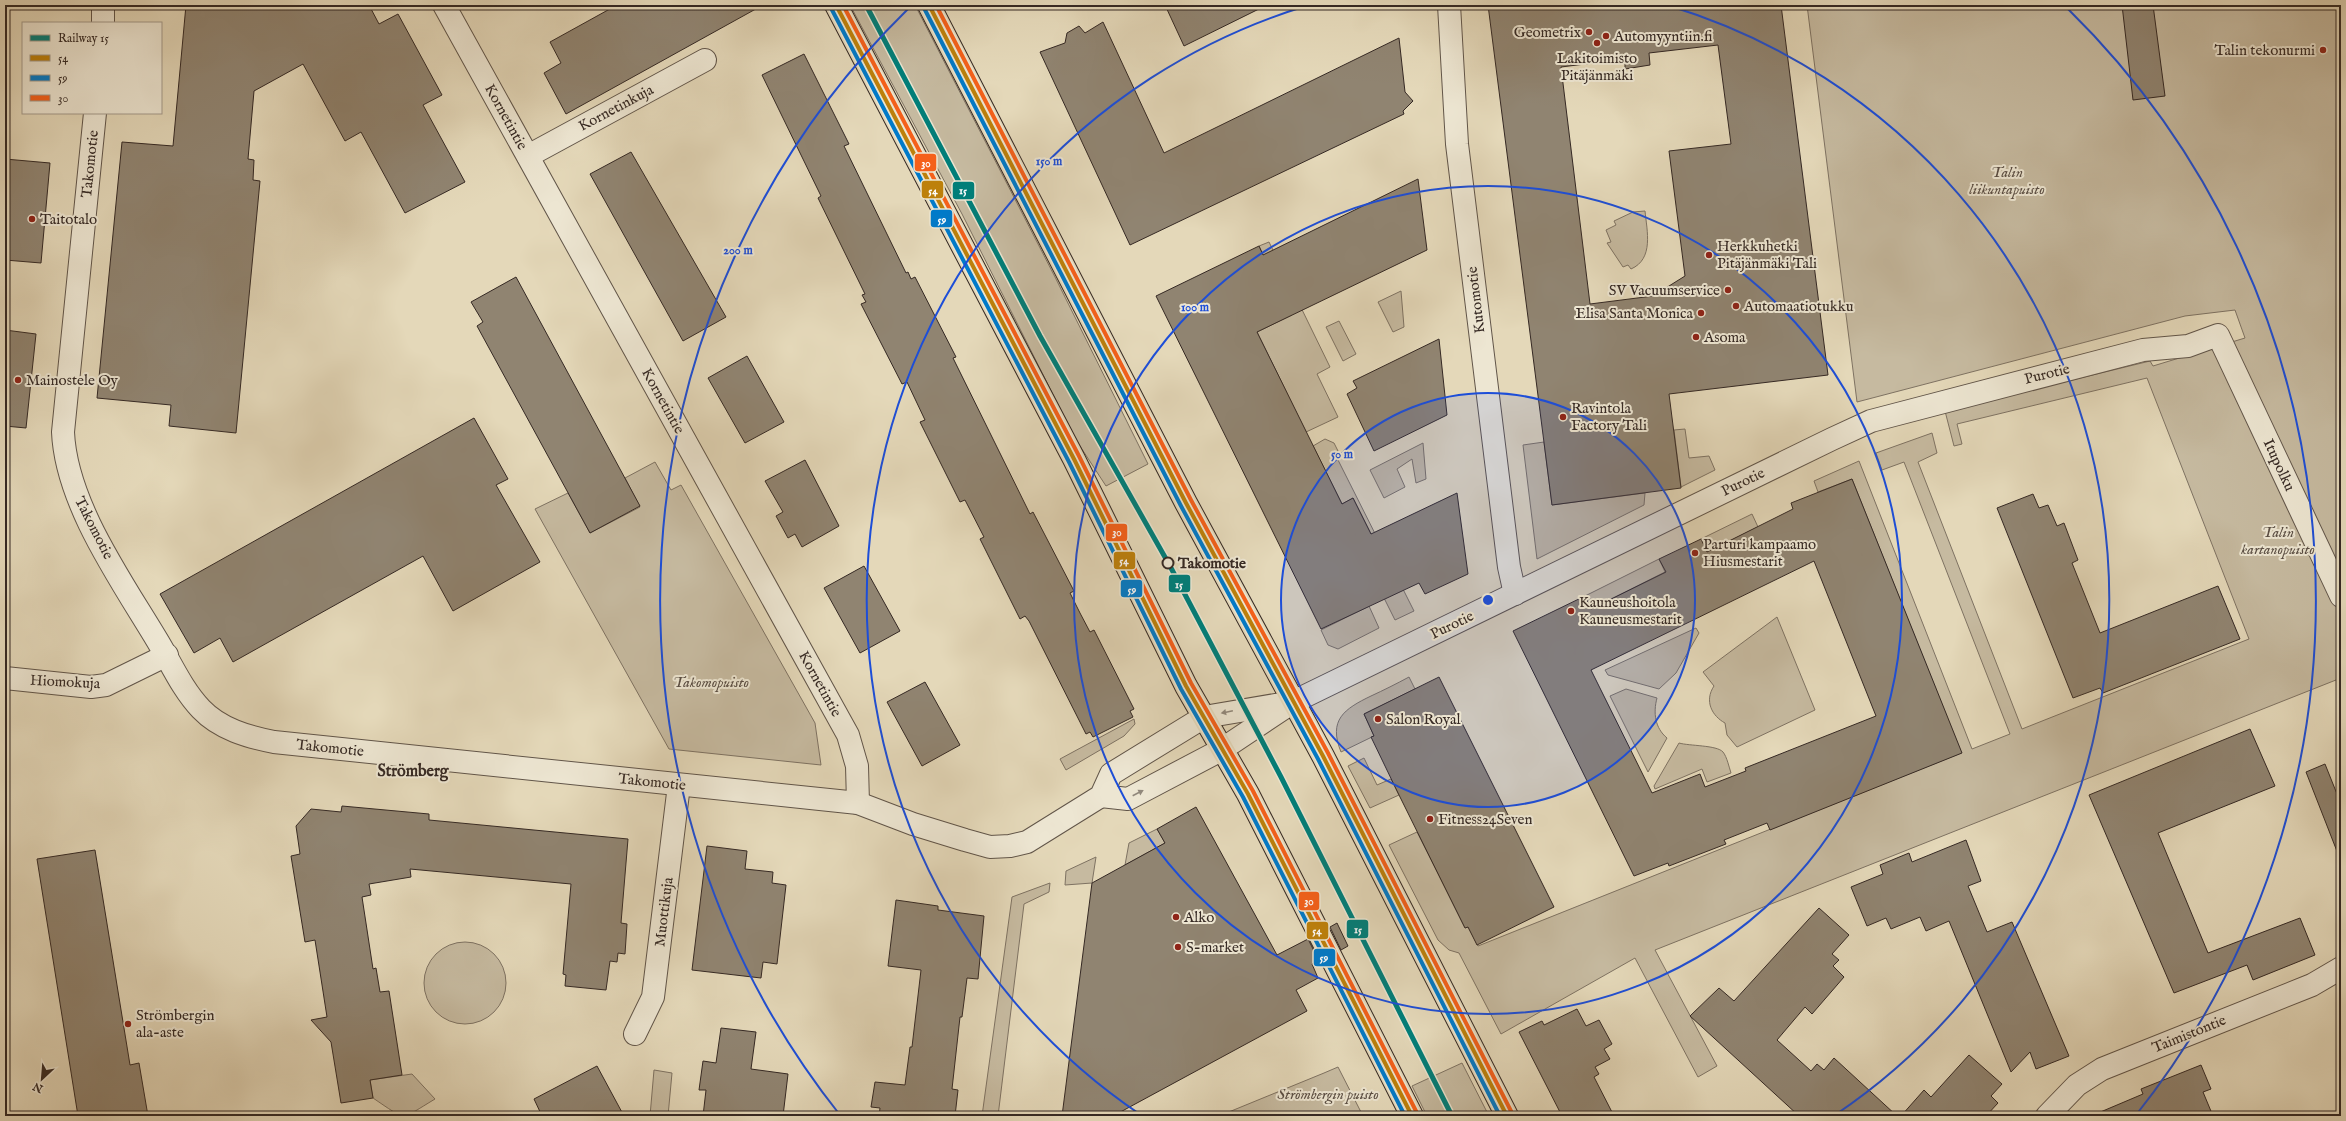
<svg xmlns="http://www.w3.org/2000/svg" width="2346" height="1121" font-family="'IM FELL English',serif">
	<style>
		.green { fill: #c6baa0; stroke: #7e7262 }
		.building { fill: #908471; stroke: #352924; fill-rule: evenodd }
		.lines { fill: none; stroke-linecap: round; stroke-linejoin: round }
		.minor-casing { stroke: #615549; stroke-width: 24 }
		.major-casing { stroke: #352924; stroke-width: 24 }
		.minor { stroke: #ede6d2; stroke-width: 22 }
		.major { stroke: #e4d8b9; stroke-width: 22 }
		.bus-1-casing { stroke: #ede6d2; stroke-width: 7 }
		.bus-2-casing { stroke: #ede6d2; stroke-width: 7 }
		.bus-3-casing { stroke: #ede6d2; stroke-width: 7 }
		.bus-1 { stroke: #bd800b; stroke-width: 4 }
		.bus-2 { stroke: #007ac9; stroke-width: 4 }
		.bus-3 { stroke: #f5601a; stroke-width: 4 }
		.rail-1-casing { stroke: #ede6d2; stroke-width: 8 }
		.rail-1 { stroke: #007e79; stroke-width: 5 }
		.oneway { fill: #91887b }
		.ring { fill: none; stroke: #1d4ed8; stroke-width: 2 }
		.poi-dot { fill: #8f2418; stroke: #ede6d2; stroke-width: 1.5 }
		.stop-dot { fill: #ede6d2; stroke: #352924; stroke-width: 2 }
		.labels { text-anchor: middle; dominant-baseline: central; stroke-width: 4; stroke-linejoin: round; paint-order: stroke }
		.poi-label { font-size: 15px; fill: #352924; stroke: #ede6d2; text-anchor: start }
		.street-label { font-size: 15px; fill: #352924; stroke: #ede6d2 }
		.park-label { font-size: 15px; font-style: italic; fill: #594d43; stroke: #ede6d2 }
		.stop-label { font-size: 15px; font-weight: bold; fill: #352924; stroke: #ede6d2; text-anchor: start }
		.neighbourhood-label { font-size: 16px; font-weight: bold; fill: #352924; stroke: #ede6d2 }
		.centre { fill: #1d4ed8; stroke: #ede6d2; stroke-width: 2 }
		.ring-label { font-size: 12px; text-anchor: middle; font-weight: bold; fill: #1d4ed8; stroke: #ede6d2; stroke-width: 4; stroke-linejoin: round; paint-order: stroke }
		.line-badge { stroke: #ede6d2; stroke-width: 1.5 }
		.badge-label { font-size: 11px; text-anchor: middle; font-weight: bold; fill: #fff }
	</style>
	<rect width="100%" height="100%" fill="#e4d8b9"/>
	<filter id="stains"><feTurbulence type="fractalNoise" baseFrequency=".005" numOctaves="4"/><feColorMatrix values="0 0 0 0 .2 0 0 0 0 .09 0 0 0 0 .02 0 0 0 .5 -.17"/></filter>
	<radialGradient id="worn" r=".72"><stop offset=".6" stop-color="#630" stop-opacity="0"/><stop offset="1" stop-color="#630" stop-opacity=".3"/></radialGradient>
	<g class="green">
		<polygon points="850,5 915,5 1055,277 1148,464 1106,486 1076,440 962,214"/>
		<polygon points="1807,5 2341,5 2341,678 1655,950 1717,1066 1698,1077 1635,958 1501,1034 1459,953 1449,950 1438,940 1389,845 1417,832 1465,928 1468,927 1478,946 1961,753 1852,479 1818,492 1814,481 1859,461 1972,749 2010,734 1904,462 1882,470 1876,453 1932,433 1937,453 1918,462 2022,729 2249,639 2147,378 1957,424 1962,444 1954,446 1945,411 2150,361 2153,366 2245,338 2235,310 2185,316 1857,402"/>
		<path d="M 1645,211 C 1647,231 1654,259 1631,269 L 1628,265 L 1623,267 L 1607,243 L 1611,242 L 1606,230 L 1616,225 L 1614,221 L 1633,212 Z"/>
		<polygon points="1269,242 1330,367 1317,374 1338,417 1306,432 1257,332 1292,315 1259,246"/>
		<polygon points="1401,291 1404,327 1393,332 1378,302"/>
		<polygon points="1339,321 1356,354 1343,361 1326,327"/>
		<polygon points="1685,429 1689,458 1709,456 1715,470 1681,487 1674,430"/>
		<polygon points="1325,439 1334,443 1338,451 1335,454 1414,611 1395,620 1384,598 1386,564 1353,498 1342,504 1313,446"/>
		<polygon points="1544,442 1552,505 1645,493 1644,505 1537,559 1523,445"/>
		<polygon points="1423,443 1426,479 1416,483 1412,459 1397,469 1405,487 1384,498 1370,470"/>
		<polygon points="655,462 671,490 681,485 815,723 821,765 669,749 535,509 568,493 590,533 640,507 625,478"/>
		<polygon points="1752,514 1758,527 1707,552 1701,539"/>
		<polygon points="1659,559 1665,572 1591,609 1585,596"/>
		<polygon points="1369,606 1379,628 1338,649 1328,645 1321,630"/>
		<path d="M 1777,617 L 1815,710 L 1737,747 L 1727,735 L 1725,723 C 1712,716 1704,701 1714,686 L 1703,672 Z"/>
		<polygon points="1696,628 1699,633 1676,673 1659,689 1608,675 1605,670"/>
		<path d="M 1409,677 L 1415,689 L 1364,714 L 1374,736 L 1341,752 C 1328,720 1344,709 1371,696 C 1384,690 1396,684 1409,677 Z"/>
		<path d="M 1626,689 L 1657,698 C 1653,713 1655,728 1667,738 L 1648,772 L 1610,696 Z"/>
		<polygon points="1134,719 1135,724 1124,736 1066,770 1060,759"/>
		<path d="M 1679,743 C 1689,746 1717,745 1723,752 C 1727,757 1729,767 1731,773 L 1707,782 L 1702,769 L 1655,789 L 1654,786 Z"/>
		<polygon points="1364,758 1377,785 1391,779 1399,795 1370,808 1348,766"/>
		<polygon points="1157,829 1165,843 1125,865 1129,843"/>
		<polygon points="1096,857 1092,883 1065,885 1066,871"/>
		<polygon points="1050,883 1049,892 1024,904 998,1116 982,1116 1012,897"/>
		<circle cx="465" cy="983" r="41"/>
		<polygon points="1462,1063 1489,1116 1427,1116 1412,1086"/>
		<polygon points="1338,1067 1363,1116 1219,1116 1324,1073"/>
		<polygon points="654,1070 672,1073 668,1116 650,1116"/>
		<path d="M 412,1074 L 435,1099 C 400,1120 407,1121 373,1098 L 370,1080 Z"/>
	</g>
	<g class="building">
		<polygon points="186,5 369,5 379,24 398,14 442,95 423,105 465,182 405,213 361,132 345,141 303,64 254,91 248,159 254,160 253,180 260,181 236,433 169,426 171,405 97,398 122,142 173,146"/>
		<polygon points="617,5 763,5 566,114 544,73 561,63 550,42"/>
		<polygon points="1165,5 1267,5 1184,46"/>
		<path d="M 1488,5 L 1781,5 L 1828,375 L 1669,394 L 1681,488 L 1552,505 ZM 1718,45 L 1731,144 L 1669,151 L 1685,276 L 1653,296 L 1590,304 L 1561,67 L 1625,59 L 1625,69 L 1650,65 L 1649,53 Z"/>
		<polygon points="2122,5 2153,5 2165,96 2133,100"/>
		<polygon points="1103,22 1164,153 1399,38 1405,92 1413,101 1403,111 1404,114 1130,245 1040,52 1065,43 1067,33 1079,26 1085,33"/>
		<polygon points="804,54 849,144 844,146 906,273 908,272 911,279 915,277 956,357 953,358 1030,514 1033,512 1074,591 1070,593 1080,613 1090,632 1094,630 1134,709 1130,711 1133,717 1093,737 1090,732 1086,734 1029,621 1025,616 1020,619 980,539 984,537 965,500 960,502 920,422 925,420 907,382 902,384 861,304 866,302 862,295 865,294 818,198 821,196 762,75"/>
		<polygon points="631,152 726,317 683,341 590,174"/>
		<polygon points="5,159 50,163 41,263 5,260"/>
		<polygon points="1418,179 1427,250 1257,332 1342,504 1353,498 1371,534 1457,493 1468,574 1425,594 1419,583 1321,629 1156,296 1259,246 1263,255"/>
		<polygon points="516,277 640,506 590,533 477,326 483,322 471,302"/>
		<polygon points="5,330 36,334 26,428 5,426"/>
		<polygon points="1439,339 1447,415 1374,451 1347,394 1357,388 1353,381"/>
		<polygon points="747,356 784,422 745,443 708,378"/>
		<polygon points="474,418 508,479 496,485 540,562 453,611 423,556 233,662 220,638 194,653 160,594"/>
		<polygon points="805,460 839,526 802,547 795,534 788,538 776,516 783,512 765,481"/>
		<path d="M 1852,479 L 1962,753 L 1770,830 L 1767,823 L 1724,840 L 1726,844 L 1669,866 L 1668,863 L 1634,876 L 1513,631 L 1585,596 L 1591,609 L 1666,572 L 1659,559 L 1701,539 L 1707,552 L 1793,509 L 1791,503 ZM 1814,561 L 1876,716 L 1745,768 L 1746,771 L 1705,787 L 1700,774 L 1652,793 L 1591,670 Z"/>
		<polygon points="2033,494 2039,508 2048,505 2057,526 2064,523 2078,560 2072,563 2100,633 2218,586 2240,639 2103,693 2100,688 2073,698 1997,508"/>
		<polygon points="864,566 900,631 860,653 824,588"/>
		<polygon points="1439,677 1554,907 1477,945 1468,927 1465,928 1399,795 1371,737 1374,736 1364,714"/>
		<polygon points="925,682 960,745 922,766 887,702"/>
		<polygon points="2250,729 2275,786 2158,833 2208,953 2300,918 2315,955 2253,980 2247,965 2174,993 2089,795"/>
		<polygon points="2325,764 2341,804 2340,859 2306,772"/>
		<polygon points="342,806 429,814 429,820 628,839 621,923 627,924 625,954 618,953 617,962 610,961 606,990 565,986 566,975 563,974 571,884 410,869 411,877 369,884 371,895 362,897 373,969 376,968 380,992 389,991 402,1075 370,1080 373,1098 341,1103 331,1042 311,1020 327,1017 315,940 305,942 291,856 300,854 296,826 311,809 341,812"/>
		<polygon points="1196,807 1277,955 1308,939 1319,961 1312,964 1318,978 1296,990 1307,1011 1113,1116 1062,1116 1092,883 1165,843 1157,829"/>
		<polygon points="1966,840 1981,881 1968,886 1987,932 2012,922 2069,1056 2036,1069 2030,1052 2011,1072 1949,921 1926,931 1920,917 1891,929 1886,918 1867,926 1851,887 1883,874 1880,865 1909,853 1912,862"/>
		<polygon points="707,846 747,851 745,869 773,872 772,883 786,885 777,964 763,962 761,978 692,970"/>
		<polygon points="95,850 130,1065 139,1063 148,1116 78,1116 37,859"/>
		<polygon points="896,900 938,906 938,910 984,916 978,979 967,978 962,1017 960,1017 952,1089 958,1090 955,1116 879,1116 880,1108 871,1107 875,1082 905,1085 910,1047 912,1047 921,970 888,966"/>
		<polygon points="1819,908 1849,935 1832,954 1839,960 1833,966 1844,977 1812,1014 1805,1007 1777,1040 1811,1071 1817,1064 1824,1070 1834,1058 1897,1116 1799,1116 1690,1016 1719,988 1734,1001"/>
		<polygon points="1337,923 1348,946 1341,950 1330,927"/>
		<polygon points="1577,1009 1586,1026 1599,1020 1612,1044 1604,1049 1610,1059 1595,1067 1599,1074 1594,1077 1614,1116 1562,1116 1519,1032 1542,1021 1544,1025"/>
		<polygon points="721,1028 756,1032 751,1069 788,1074 783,1116 703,1116 706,1090 699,1090 703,1061 716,1063"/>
		<polygon points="1969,1055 2002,1084 1991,1096 1998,1103 1986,1116 1901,1116 1924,1090 1931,1097"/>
		<polygon points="2201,1065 2211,1089 2203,1092 2213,1116 2091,1116 2143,1094 2141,1089"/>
		<polygon points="597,1066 624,1116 542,1116 534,1099"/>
	</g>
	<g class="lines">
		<g class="minor-casing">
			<g id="minor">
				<polyline points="103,5 103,23"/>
				<polyline points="444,5 848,735 857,766 858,803"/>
				<polyline points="1449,5 1457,144 1509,567 1515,594"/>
				<path d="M 95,113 L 63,432 C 66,503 121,580 157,640 C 171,663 182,689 201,709 C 220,729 248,737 274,742 L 858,803 L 913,824 L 965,840 L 990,847 L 1010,846 L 1027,842 L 1101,796 L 1111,774 L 1204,717 L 1293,702"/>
				<polyline points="528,156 705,60"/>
				<polyline points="5,678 91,687 106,685 167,655"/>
				<polyline points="1101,796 1128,799 1221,750 1293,702 1832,439 1871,421 2143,350 2188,346 2218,335 2341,596"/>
				<polyline points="635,1034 653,997 679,785"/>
				<polyline points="2047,1116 2077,1085 2102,1069 2312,985 2341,968"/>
			</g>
		</g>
		<g class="major-casing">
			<g id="major">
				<polyline points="836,5 1074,459 1186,686 1248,794 1412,1116"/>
				<polyline points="929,5 1186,503 1323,756 1507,1116"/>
			</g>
		</g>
		<use href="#minor" class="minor"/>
		<use href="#major" class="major"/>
		<g class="bus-1-casing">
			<g id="bus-1">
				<polyline points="836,5 1074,459 1186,686 1248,794 1412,1116"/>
				<polyline points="929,5 1186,503 1323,756 1507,1116"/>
			</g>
		</g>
		<g class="bus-2-casing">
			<g id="bus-2">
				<polyline points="831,8 1069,462 1181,689 1243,797 1405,1116"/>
				<polyline points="924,8 1181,506 1318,759 1500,1116"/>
			</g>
		</g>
		<g class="bus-3-casing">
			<g id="bus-3">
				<polyline points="843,5 1079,456 1191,683 1253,791 1417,1113"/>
				<polyline points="936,5 1191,500 1328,753 1512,1113"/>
			</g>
		</g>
		<use href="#bus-1" class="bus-1"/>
		<use href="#bus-2" class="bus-2"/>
		<use href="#bus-3" class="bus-3"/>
		<g class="rail-1-casing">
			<polyline id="rail-1" points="866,5 1040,336 1170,566 1281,777 1452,1116"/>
		</g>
		<use href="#rail-1" class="rail-1"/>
	</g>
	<defs><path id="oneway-solid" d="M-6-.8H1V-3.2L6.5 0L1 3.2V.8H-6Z"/></defs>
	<g class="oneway">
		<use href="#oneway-solid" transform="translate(1227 712) rotate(168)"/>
		<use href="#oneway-solid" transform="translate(1138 793) rotate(-27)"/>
	</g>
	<circle cx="1488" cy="600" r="207" fill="#1d4ed8" fill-opacity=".12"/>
	<g class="ring">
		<circle cx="1488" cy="600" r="207"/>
		<circle cx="1488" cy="600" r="414"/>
		<path d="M1141 1115A621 621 0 0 1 1306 6M1670 6A621 621 0 0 1 1835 1115"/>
		<path d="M840 1115A828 828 0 0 1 908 9M2068 9A828 828 0 0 1 2136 1115"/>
	</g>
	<g class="poi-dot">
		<circle cx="1589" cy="32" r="4"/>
		<circle cx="1606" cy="36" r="4"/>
		<circle cx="1597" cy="43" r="4"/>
		<circle cx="2323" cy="50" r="4"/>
		<circle cx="32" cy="219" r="4"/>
		<circle cx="1709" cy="255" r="4"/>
		<circle cx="1728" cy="290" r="4"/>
		<circle cx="1736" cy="306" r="4"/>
		<circle cx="1701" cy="313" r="4"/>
		<circle cx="1696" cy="337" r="4"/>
		<circle cx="18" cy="380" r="4"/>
		<circle cx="1563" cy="417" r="4"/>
		<circle cx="1695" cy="553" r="4"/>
		<circle cx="1571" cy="611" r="4"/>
		<circle cx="1378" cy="719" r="4"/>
		<circle cx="1430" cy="819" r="4"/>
		<circle cx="1176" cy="917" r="4"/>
		<circle cx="1178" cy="947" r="4"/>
		<circle cx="128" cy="1024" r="4"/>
	</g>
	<circle class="stop-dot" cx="1168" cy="563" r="5.5"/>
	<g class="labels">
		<g class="poi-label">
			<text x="1581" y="32" text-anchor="end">Geometrix</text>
			<text x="1614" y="36">Automyyntiin.fi</text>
			<text x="2315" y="50" text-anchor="end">Talin tekonurmi</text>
			<text x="1597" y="58" text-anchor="middle">Lakitoimisto<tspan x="1597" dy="17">Pitäjänmäki</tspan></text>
			<text x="40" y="219">Taitotalo</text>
			<text x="1717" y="246">Herkkuhetki<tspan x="1717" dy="17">Pitäjänmäki Tali</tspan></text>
			<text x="1720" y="290" text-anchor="end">SV Vacuumservice</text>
			<text x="1744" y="306">Automaatiotukku</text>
			<text x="1693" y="313" text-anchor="end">Elisa Santa Monica</text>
			<text x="1704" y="337">Asoma</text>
			<text x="26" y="380">Mainostele Oy</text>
			<text x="1571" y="408">Ravintola<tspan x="1571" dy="17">Factory Tali</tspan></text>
			<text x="1703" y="544">Parturi kampaamo<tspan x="1703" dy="17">Hiusmestarit</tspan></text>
			<text x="1579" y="602">Kauneushoitola<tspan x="1579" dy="17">Kauneusmestarit</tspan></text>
			<text x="1386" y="719">Salon Royal</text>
			<text x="1438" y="819">Fitness24Seven</text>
			<text x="1184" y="917">Alko</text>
			<text x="1186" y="947">S-market</text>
			<text x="136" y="1015">Strömbergin<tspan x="136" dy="17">ala-aste</tspan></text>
		</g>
		<g class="street-label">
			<text transform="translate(616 108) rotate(-28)">Kornetinkuja</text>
			<text transform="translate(506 117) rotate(61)">Kornetintie</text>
			<text transform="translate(90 164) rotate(-84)">Takomotie</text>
			<text transform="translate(1476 300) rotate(-97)">Kutomotie</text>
			<text transform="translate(2047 374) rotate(-14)">Purotie</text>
			<text transform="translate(663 401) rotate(61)">Kornetintie</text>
			<text transform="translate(2279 465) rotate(65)">Itupolku</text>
			<text transform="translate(1743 482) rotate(-26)">Purotie</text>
			<text transform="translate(94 528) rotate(63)">Takomotie</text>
			<text transform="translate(1452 625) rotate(-26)">Purotie</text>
			<text transform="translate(65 682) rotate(3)">Hiomokuja</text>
			<text transform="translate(820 684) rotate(61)">Kornetintie</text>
			<text transform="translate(330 748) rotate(6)">Takomotie</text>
			<text transform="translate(652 782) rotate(6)">Takomotie</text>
			<text transform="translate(664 912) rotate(-83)">Muottikuja</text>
			<text transform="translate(2189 1034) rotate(-22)">Taimistontie</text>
		</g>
		<g class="park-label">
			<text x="2007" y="172">Talin<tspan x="2007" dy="17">liikuntapuisto</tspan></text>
			<text x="2278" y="532">Talin<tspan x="2278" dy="17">kartanopuisto</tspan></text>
			<text x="711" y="682">Takomopuisto</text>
			<text x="1328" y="1094">Strömbergin puisto</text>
		</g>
		<g class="stop-label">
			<text x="1178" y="563">Takomotie</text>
		</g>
		<g class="neighbourhood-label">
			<text x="413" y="772">Strömberg</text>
		</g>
	</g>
	<circle cx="1488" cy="600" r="6" class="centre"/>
	<g class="ring-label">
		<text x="1049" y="165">150 m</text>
		<text x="738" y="254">200 m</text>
		<text x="1195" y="311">100 m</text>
		<text x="1342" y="458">50 m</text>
	</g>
	<g class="line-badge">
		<rect x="914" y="153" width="23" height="19" rx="4" fill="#f5601a"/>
		<rect x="921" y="180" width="23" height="19" rx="4" fill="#bd800b"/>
		<rect x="952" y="181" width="23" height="19" rx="4" fill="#007e79"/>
		<rect x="930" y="209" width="23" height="19" rx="4" fill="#007ac9"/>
		<rect x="1105" y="523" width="23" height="19" rx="4" fill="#f5601a"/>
		<rect x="1113" y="551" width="23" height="19" rx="4" fill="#bd800b"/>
		<rect x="1168" y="574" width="23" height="19" rx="4" fill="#007e79"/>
		<rect x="1120" y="579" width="23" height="19" rx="4" fill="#007ac9"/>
		<rect x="1298" y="891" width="22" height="20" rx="4" fill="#f5601a"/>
		<rect x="1346" y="919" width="23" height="20" rx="4" fill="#007e79"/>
		<rect x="1306" y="921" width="23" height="19" rx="4" fill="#bd800b"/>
		<rect x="1313" y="948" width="23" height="19" rx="4" fill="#007ac9"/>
	</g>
	<g class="badge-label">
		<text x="926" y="167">30</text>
		<text x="933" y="194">54</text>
		<text x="963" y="194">15</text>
		<text x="942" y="223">59</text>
		<text x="1117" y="536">30</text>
		<text x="1124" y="564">54</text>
		<text x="1179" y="588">15</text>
		<text x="1132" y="593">59</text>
		<text x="1309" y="905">30</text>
		<text x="1358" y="933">15</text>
		<text x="1317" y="934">54</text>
		<text x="1324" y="961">59</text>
	</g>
	<rect width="2346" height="1121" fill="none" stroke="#e4d8b9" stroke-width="20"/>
	<rect x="6" y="6" width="2334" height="1109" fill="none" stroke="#352924" stroke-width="2"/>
	<rect x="10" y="10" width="2326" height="1101" fill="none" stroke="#352924"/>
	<rect x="22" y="22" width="140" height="92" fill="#ede6d2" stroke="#a39a8c"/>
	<rect x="30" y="35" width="20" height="6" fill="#007e79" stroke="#a39a8c"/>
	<text x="58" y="42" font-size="12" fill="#352924">Railway 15</text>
	<rect x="30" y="55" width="20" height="6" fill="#bd800b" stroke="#a39a8c"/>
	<text x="58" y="62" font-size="12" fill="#352924">54</text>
	<rect x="30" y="75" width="20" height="6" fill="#007ac9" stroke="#a39a8c"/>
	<text x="58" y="82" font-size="12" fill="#352924">59</text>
	<rect x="30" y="95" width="20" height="6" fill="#f5601a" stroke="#a39a8c"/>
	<text x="58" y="102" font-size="12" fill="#352924">30</text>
	<g transform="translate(42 1079) rotate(206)" stroke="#ede6d2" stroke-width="3" paint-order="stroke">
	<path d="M0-3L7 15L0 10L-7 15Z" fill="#352924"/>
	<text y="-6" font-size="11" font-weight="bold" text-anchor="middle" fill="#352924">N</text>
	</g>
	<rect width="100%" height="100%" filter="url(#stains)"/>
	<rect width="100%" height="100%" fill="url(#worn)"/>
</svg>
